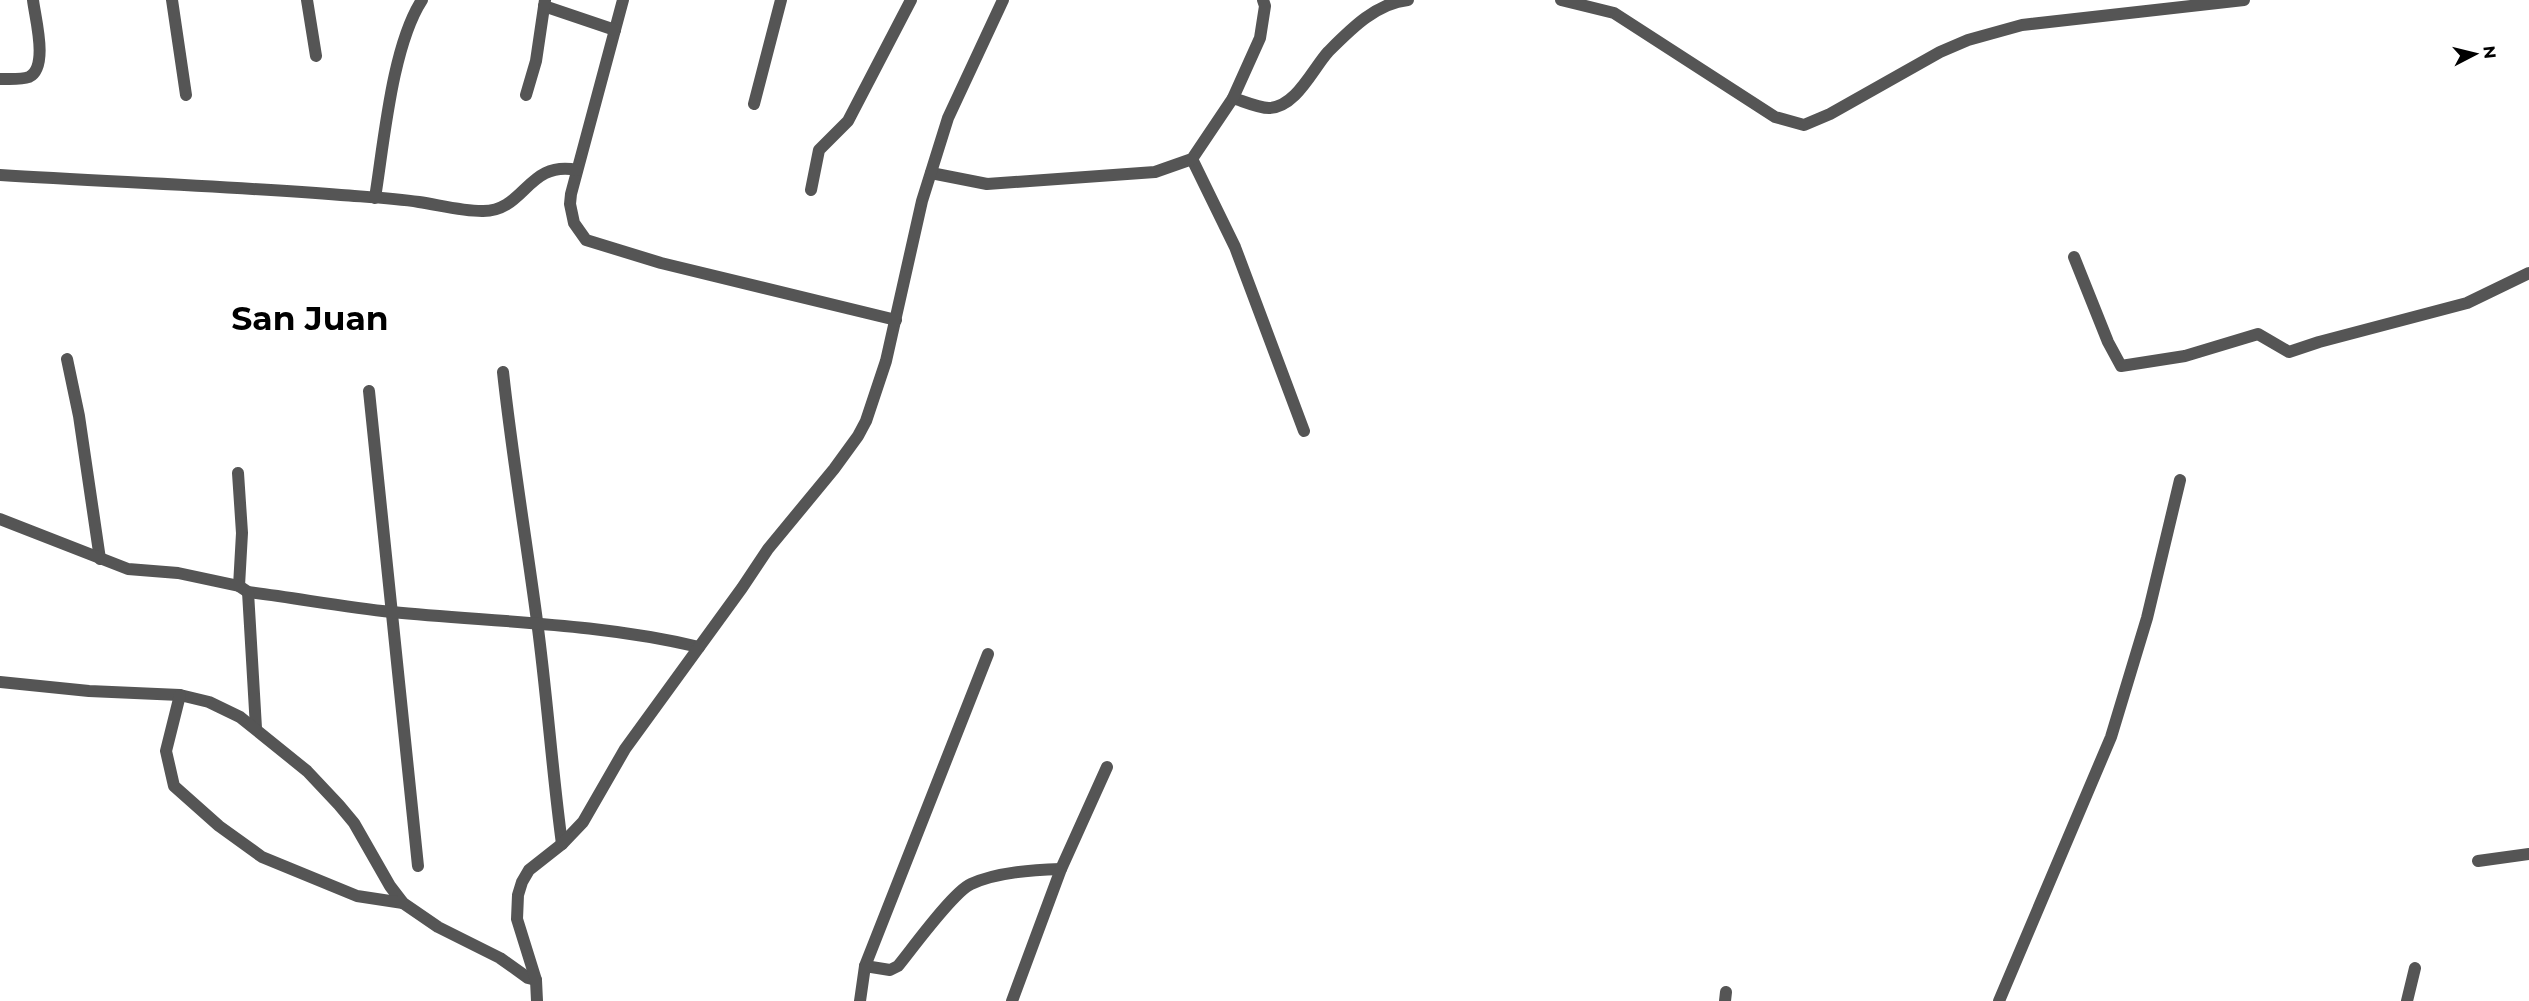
<svg xmlns="http://www.w3.org/2000/svg" width="2529" height="1001" font-family="Montserrat,sans-serif">
	<style>
		.lines { fill: none; stroke-linecap: round; stroke-linejoin: round }
		.minor { stroke: #555; stroke-width: 12 }
		.labels { text-anchor: middle; dominant-baseline: central; stroke-width: 6; stroke-linejoin: round; paint-order: stroke }
		.town-label { font-size: 33px; font-weight: bold; fill: #000; stroke: #fff }
	</style>
	<rect width="100%" height="100%" fill="#fff"/>
	<g class="lines">
		<g class="minor">
			<polyline points="172,0 186,95"/>
			<polyline points="307,0 316,56"/>
			<polyline points="623,0 571,194 570,204 574,223 586,240 661,263 896,320"/>
			<polyline points="1561,0 1614,13 1775,117 1804,125 1830,114 1940,52 1968,40 2022,25 2244,0"/>
			<polyline points="544,6 615,30"/>
			<path d="M 0,79 C 9,79 21,80 29,77 C 49,67 35,18 33,0"/>
			<polyline points="526,95 536,61 545,0"/>
			<path d="M 1233,98 C 1243,101 1258,108 1269,108 C 1296,107 1312,70 1328,52 C 1350,30 1376,3 1408,0"/>
			<polyline points="754,104 781,0"/>
			<polyline points="1192,159 1235,247 1304,431"/>
			<polyline points="931,173 987,184 1155,172 1192,159 1233,98 1260,38 1265,6 1263,0"/>
			<path d="M 0,175 C 114,182 228,186 341,195 C 367,197 393,198 419,202 C 439,205 461,211 482,211 C 525,212 527,160 577,170"/>
			<polyline points="811,190 819,150 848,121 911,0"/>
			<path d="M 375,198 C 384,142 392,46 422,0"/>
			<polyline points="2074,257 2108,342 2121,366 2185,356 2258,334 2289,352 2319,342 2467,303 2529,273"/>
			<polyline points="67,359 79,416 100,559"/>
			<path d="M 503,372 C 512,455 526,538 537,621 C 547,695 552,770 562,844"/>
			<polyline points="369,391 418,866"/>
			<polyline points="238,473 242,533 239,586"/>
			<path d="M 0,519 L 128,569 L 178,573 L 239,586 L 248,592 C 296,598 344,607 392,612 C 495,622 598,623 699,647"/>
			<polyline points="248,592 256,728"/>
			<polyline points="0,682 89,691 180,695 209,702 240,717 307,771 339,805 354,823 390,886 403,903 438,927 500,958 528,978 536,980"/>
			<polyline points="180,695 166,751 174,786 219,826 262,857 357,896 403,903"/>
			<polyline points="2478,861 2529,854"/>
			<path d="M 865,966 L 890,970 L 898,966 C 912,949 953,892 971,884 C 997,872 1033,870 1061,869"/>
			<polyline points="537,1001 536,980 517,919 518,895 522,882 529,870 562,844 583,822 625,749 742,588 768,549 834,469 858,436 866,421 886,361 922,201 948,118 1003,0"/>
			<polyline points="860,1001 865,966 988,654"/>
			<polyline points="1012,1001 1061,869 1107,767"/>
			<polyline points="1725,1001 1726,992"/>
			<polyline points="1999,1001 2111,737 2147,618 2180,480"/>
			<polyline points="2407,1001 2415,968"/>
		</g>
	</g>
	<g class="labels">
		<g class="town-label">
			<text x="310" y="318">San Juan</text>
		</g>
	</g>
	<g transform="translate(2475 54) rotate(83)" stroke="#ffffff" stroke-width="4.5" paint-order="stroke">
	<path d="M0-4.5L10 22L0 15L-10 22Z" fill="#000000"/>
	<text y="-9" font-size="16" font-weight="bold" text-anchor="middle" fill="#000000">N</text>
	</g>
</svg>
